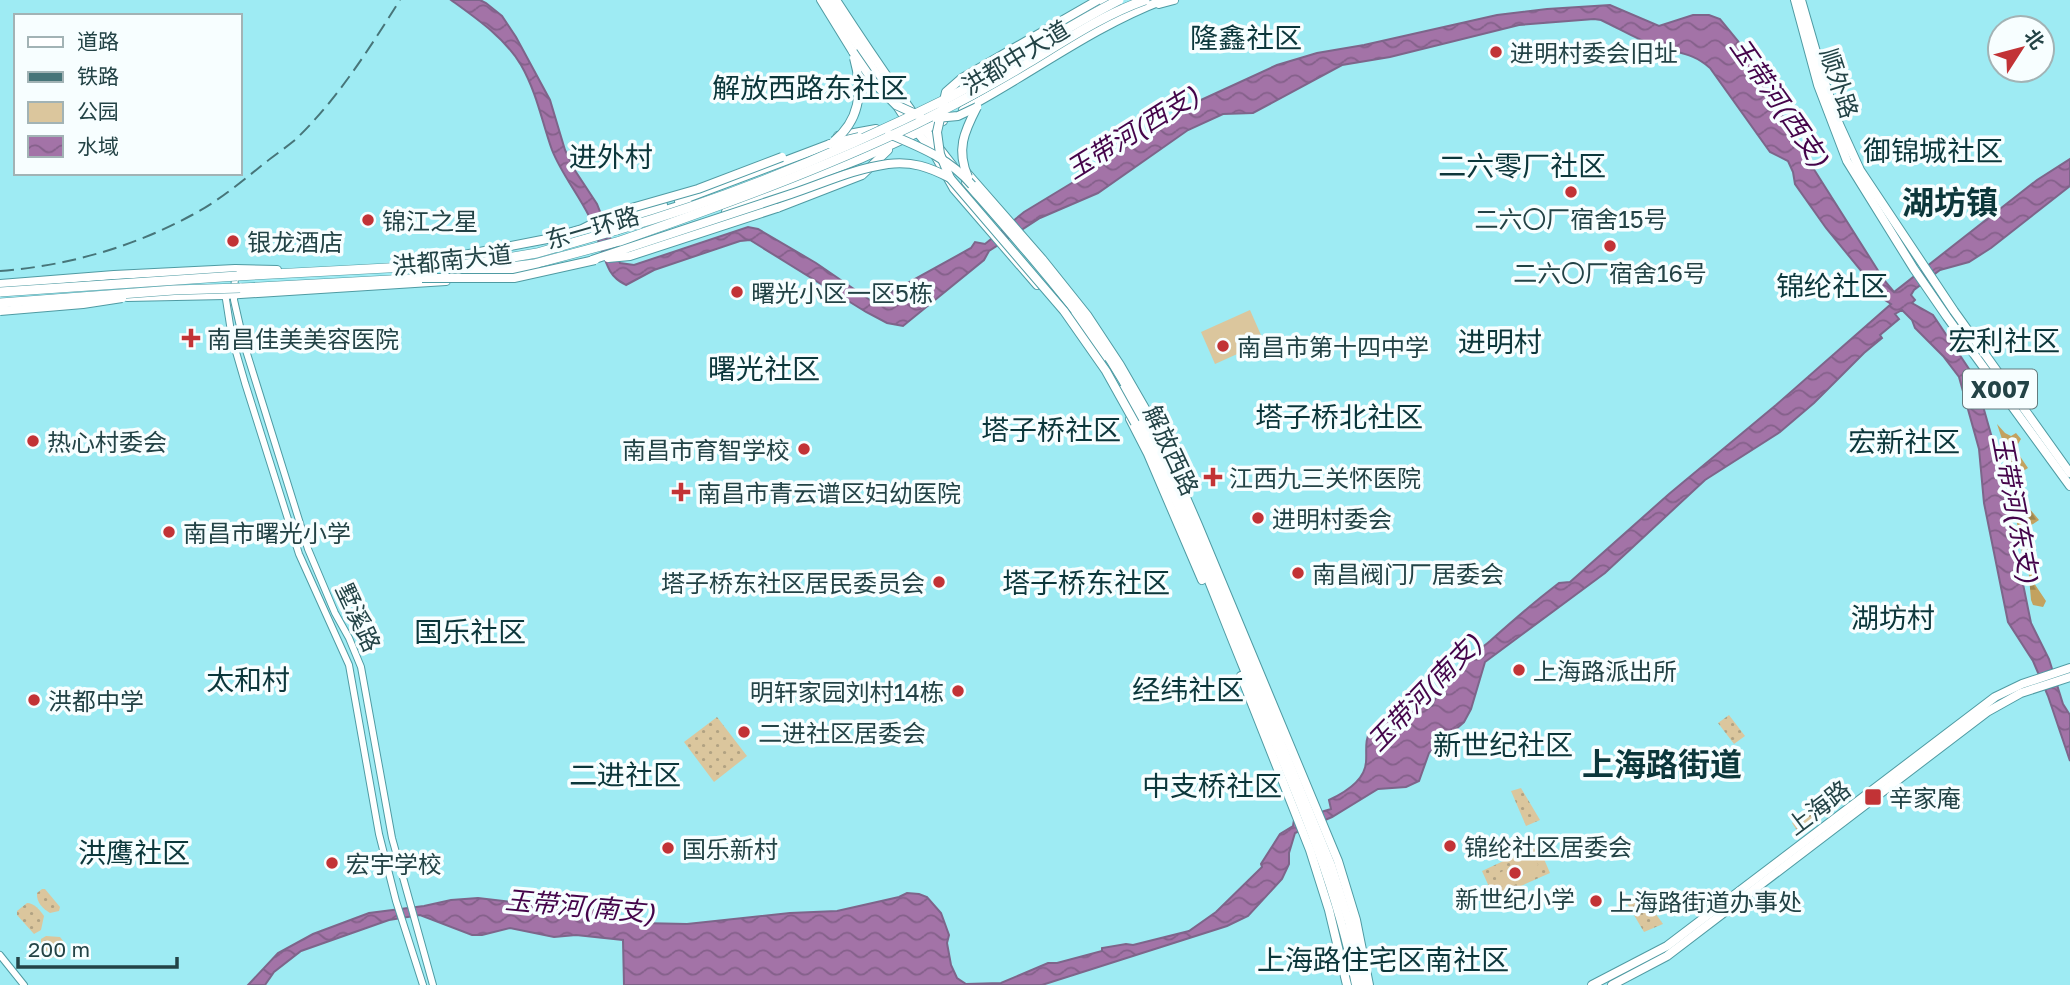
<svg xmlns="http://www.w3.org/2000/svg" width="2070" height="985" font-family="'Golos Text','Noto Sans SC',sans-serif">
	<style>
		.green { fill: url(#green-dots) }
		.forest { fill: url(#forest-firs) }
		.pitch { fill: #dbc69d }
		.water { fill: url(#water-waves); stroke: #7d658a; stroke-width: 2 }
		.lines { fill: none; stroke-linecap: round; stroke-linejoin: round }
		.minor-casing { stroke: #4f9ba3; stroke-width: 8 }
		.major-casing { stroke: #4f9ba3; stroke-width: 10 }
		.highway-casing { stroke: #4f9ba3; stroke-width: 10 }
		.minor { stroke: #fff; stroke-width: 6 }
		.major { stroke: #fff; stroke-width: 8 }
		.highway { stroke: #fff; stroke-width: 9 }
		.rail { stroke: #477579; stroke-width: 2; stroke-dasharray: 14 7; stroke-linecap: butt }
		.major-bridge-casing { stroke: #4f9ba3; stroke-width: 10; stroke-linecap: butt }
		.highway-bridge-casing { stroke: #4f9ba3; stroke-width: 10; stroke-linecap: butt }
		.major-bridge { stroke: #fff; stroke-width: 8 }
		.highway-bridge { stroke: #fff; stroke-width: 9 }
		.poi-dot { fill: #c23336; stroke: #f7feff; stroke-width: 2.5 }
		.labels { text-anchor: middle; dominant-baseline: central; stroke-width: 7; stroke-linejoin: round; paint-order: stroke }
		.shield { fill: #f7feff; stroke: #637b7e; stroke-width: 2 }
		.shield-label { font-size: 23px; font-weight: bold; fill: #234346 }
		.poi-label { font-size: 24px; fill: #234346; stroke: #f7feff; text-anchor: start }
		.street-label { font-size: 24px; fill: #234346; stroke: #f7feff }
		.water-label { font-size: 26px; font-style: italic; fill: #44044a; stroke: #f7feff }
		.quarter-label { font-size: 28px; fill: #0c373b; stroke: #f7feff }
		.district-label { font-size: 32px; font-weight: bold; fill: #0c373b; stroke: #f7feff }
	</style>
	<defs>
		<pattern id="green-dots" width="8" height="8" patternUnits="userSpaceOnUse" patternTransform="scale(1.75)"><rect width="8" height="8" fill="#dbc69d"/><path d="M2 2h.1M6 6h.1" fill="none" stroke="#b1a282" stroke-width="1.8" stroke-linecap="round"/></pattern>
		<pattern id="forest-firs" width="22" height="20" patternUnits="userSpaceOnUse" patternTransform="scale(1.75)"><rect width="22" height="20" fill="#c3a25f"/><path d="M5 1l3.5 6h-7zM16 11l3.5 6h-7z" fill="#9e8650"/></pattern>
		<pattern id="water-waves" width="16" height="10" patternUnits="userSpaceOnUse" patternTransform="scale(1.75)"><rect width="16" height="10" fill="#a373a7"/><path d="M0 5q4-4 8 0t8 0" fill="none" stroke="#84608a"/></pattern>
	</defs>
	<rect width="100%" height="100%" fill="#9eebf3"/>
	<g class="green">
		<polygon points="1729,715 1745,736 1734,744 1718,723"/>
		<polygon points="717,717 747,756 714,782 684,742"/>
		<polygon points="1521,788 1540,820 1526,826 1511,791"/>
		<polygon points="1816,805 1823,814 1798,832 1792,823"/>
		<polygon points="1538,845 1550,873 1494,898 1482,871"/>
		<path d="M 42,889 L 45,889 L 60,907 L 59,911 L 50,913 C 43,909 36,902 37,893 Z"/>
		<polygon points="1640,892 1663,924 1644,932 1625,900"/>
		<path d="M 27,903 C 34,903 40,910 44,916 L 41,930 L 34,934 L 17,915 L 17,911 Z"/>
		<polygon points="46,936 60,937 67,946 52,958 41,944 41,939"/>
	</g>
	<g class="forest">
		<polygon points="1997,424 2005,433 2011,436 2016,433 2021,439 2015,449 2028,468 2010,479 2003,442"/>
		<polygon points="2014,490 2039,520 2024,530 2036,576 2032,580 2046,601 2043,607 2033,605 2031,600 2028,565 2022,554 2012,492"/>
	</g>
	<g class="pitch">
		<polygon points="1250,310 1264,342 1215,364 1201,332"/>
		<polygon points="1528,859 1536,861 1538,864 1536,874 1508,888 1499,886 1496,881 1497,874"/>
	</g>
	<path class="water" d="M 451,0 L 480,0 L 486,3 L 502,16 L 516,37 L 550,100 L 565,150 L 574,169 L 597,204 L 620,263 L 634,265 L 748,227 L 758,229 L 816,263 L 870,300 L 877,300 L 971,248 L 975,242 L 985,244 L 1024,212 L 1085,175 L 1165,121 L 1201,100 L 1277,65 L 1317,53 L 1364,45 L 1497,15 L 1547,9 L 1610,5 L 1659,26 L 1693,15 L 1709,15 L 1720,19 L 1738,41 L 1815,171 L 1884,280 L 1894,292 L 2037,180 L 2070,159 L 2070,186 L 1991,248 L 1969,262 L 1940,270 L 1914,290 L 1911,295 L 1915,300 L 1912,303 L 1933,315 L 1975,378 L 1996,452 L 2031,623 L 2049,659 L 2063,704 L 2070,715 L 2070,761 L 2048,696 L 2033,661 L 2008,622 L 1984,503 L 1979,449 L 1959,377 L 1943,356 L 1915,328 L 1912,320 L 1902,310 L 1895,314 L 1899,319 L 1880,335 L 1882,338 L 1864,353 L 1814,403 L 1780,432 L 1705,480 L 1605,573 L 1485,662 L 1471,709 L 1464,722 L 1429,753 L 1419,781 L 1406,787 L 1378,789 L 1332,817 L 1295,833 L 1289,853 L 1289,864 L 1282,879 L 1248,916 L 1227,926 L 1042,985 L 624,985 L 623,940 L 576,935 L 554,937 L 510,928 L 482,935 L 472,935 L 420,915 L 389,920 L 301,951 L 274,972 L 265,985 L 248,985 L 278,953 L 313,934 L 369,913 L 424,906 L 451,900 L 478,898 L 566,908 L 583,905 L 603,915 L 640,923 L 687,924 L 790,913 L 837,911 L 899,897 L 907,893 L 919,894 L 927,897 L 941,913 L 949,935 L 947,943 L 951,965 L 957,978 L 966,984 L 1001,983 L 1048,963 L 1057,963 L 1102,951 L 1102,948 L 1126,944 L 1133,945 L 1189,931 L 1216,912 L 1262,867 L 1261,864 L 1280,834 L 1293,826 L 1294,820 L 1331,809 L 1329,800 C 1344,793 1365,781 1366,762 C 1367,752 1364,739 1371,730 C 1384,714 1409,713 1426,704 L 1432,706 C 1443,678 1467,660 1490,641 C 1508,625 1526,609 1545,594 L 1559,583 L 1570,582 L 1669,494 L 1776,405 L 1891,304 L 1885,300 L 1826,228 L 1795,184 L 1793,172 L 1788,161 L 1770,152 L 1710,68 C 1692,52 1679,54 1658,47 C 1638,40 1620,29 1601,20 L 1594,19 L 1519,25 L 1390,57 L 1342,65 L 1253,113 L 1223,114 L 1188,130 L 1098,193 L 1040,218 L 989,251 L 984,260 L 903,326 L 887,323 L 866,312 L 750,240 L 740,241 L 654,270 L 626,285 C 619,281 614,278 610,271 C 601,254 597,234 589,216 C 578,194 561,173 552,150 C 542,122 537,93 521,65 C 505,38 476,18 451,0 Z"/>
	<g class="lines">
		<g class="minor-casing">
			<g id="minor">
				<polyline points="235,273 234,300 244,344 308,549 335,613 349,638 361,667 392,838 433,985"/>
				<polyline points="225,293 232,338 245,383 299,554 349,665 379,834 396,901 423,985"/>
				<polyline points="0,955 24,985"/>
			</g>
		</g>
		<g class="major-casing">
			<g id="major">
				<polyline points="821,0 853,52"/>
				<polyline points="828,0 903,115 936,155"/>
				<path d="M 836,0 C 873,57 911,113 953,166"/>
				<polyline points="1795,0 1818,85 1847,161 1914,269 1947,317 2070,486"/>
				<polyline points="1801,0 1825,83 1839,124 1860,170 1954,311 2070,473"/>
				<polyline points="1159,4 1174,0"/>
				<polyline points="1000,64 1107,0"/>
				<path d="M 963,110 C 1031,74 1092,27 1163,0"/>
				<polyline points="838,136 876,129"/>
				<polyline points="935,155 954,189 1037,285"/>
				<polyline points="966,172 1043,260 1087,315 1120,365 1154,424 1198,525 1338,861 1356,920 1369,985"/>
				<path d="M 966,182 C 1008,230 1051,278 1089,329 C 1122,373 1147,423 1170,473 L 1331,865 L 1349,922 L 1362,985"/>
				<polyline points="679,201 830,144"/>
				<polyline points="777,208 862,175 888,150"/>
				<polyline points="726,212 860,159 943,121"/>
				<polyline points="595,225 663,205"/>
				<polyline points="597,231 688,203"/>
				<polyline points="500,275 536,270"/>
				<polyline points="0,284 114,275 235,269 277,270"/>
				<polyline points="127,297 225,295 446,281"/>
				<polyline points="1073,317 1102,358"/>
				<path d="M 1121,390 C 1171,477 1205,573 1243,666 C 1286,770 1335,874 1356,985"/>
				<polyline points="1130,419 1148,454 1202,580"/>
				<polyline points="1241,676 1310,850 1329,910 1347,985"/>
				<polyline points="1592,985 1667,946 1995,697 2022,684 2070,668"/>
				<polyline points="1612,985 1667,956 1987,712 2021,693 2070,677"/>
			</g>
		</g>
		<g class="highway-casing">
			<g id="highway">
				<polyline points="420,266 484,262 537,253 617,230"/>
				<polyline points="445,275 534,264 620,241"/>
				<polyline points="237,276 406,267"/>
				<polyline points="240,288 427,278"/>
			</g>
		</g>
		<use href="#minor" class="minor"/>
		<use href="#major" class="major"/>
		<use href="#highway" class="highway"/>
		<path class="rail" d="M 0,271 C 67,266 133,247 192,215 C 217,202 240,183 261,166 C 272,157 284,149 295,140 C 337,100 369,49 400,0"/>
		<g class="major-bridge-casing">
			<g id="major-bridge">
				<polyline points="1098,0 962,78 946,92 937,132 940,154 950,178 1064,311 1106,371 1135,423"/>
				<polyline points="853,52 875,84 896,105 920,116"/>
				<polyline points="936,118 958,116 977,107"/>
				<path d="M 889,134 C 920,147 950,159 972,185"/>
				<path d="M 834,141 C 861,119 863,89 854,58"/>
				<polyline points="830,144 859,137"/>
				<path d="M 968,177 C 956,150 964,132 977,107"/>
				<polyline points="608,258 630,256 777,208"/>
				<path d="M 592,260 C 658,238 724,216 791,194 C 824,183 853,169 888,164 C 912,161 929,167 950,178"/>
				<polyline points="401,267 547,239 582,229 614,213 698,189 782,157"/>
				<polyline points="422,278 514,278 595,260"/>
				<polyline points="0,311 83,304 122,298"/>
			</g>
		</g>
		<g class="highway-bridge-casing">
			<g id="highway-bridge">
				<path d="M 617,230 C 732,197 842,151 948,98 C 1006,68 1060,30 1119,0"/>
				<path d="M 620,241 C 720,206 820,170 916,124 C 954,105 992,85 1028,63 C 1066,40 1103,15 1145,0"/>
				<polyline points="0,292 237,276"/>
				<polyline points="0,303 174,290 240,288"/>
			</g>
		</g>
		<use href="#major-bridge" class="major-bridge"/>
		<use href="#highway-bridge" class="highway-bridge"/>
	</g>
	<g class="poi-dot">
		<circle cx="1496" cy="52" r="7"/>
		<circle cx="1571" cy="192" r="7"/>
		<circle cx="368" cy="220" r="7"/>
		<circle cx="233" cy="241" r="7"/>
		<circle cx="1610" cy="246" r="7"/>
		<circle cx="737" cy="292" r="7"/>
		<path d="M187.5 327.5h7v7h7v7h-7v7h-7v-7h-7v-7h7z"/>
		<circle cx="1223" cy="346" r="7"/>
		<circle cx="33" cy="441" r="7"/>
		<circle cx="804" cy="449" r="7"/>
		<path d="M1209.5 466.5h7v7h7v7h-7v7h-7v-7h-7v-7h7z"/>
		<path d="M677.5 481.5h7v7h7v7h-7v7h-7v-7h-7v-7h7z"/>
		<circle cx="1258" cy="518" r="7"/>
		<circle cx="169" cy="532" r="7"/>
		<circle cx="1298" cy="573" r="7"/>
		<circle cx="939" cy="582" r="7"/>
		<circle cx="1519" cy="670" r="7"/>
		<circle cx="958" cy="691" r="7"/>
		<circle cx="34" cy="700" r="7"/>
		<circle cx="744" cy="732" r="7"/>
		<rect x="1864" y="788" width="18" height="18" rx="3.5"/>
		<circle cx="1450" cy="846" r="7"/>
		<circle cx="668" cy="848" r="7"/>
		<circle cx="332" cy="863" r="7"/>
		<circle cx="1515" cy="873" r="7"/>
		<circle cx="1596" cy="901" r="7"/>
	</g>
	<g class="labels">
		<rect class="shield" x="1963" y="369.5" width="74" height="39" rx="5"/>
		<g class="shield-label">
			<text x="2000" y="389">X007</text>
		</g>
		<g class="poi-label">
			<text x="1510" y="52">进明村委会旧址</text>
			<text x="1571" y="218" text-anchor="middle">二六〇厂宿舍15号</text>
			<text x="382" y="220">锦江之星</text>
			<text x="247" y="241">银龙酒店</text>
			<text x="1610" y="272" text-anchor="middle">二六〇厂宿舍16号</text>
			<text x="751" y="292">曙光小区一区5栋</text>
			<text x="207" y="338">南昌佳美美容医院</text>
			<text x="1237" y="346">南昌市第十四中学</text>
			<text x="47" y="441">热心村委会</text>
			<text x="790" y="449" text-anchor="end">南昌市育智学校</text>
			<text x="1229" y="477">江西九三关怀医院</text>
			<text x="697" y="492">南昌市青云谱区妇幼医院</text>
			<text x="1272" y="518">进明村委会</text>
			<text x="183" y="532">南昌市曙光小学</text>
			<text x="1312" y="573">南昌阀门厂居委会</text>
			<text x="925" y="582" text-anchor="end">塔子桥东社区居民委员会</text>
			<text x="1533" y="670">上海路派出所</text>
			<text x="944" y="691" text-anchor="end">明轩家园刘村14栋</text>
			<text x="48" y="700">洪都中学</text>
			<text x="758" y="732">二进社区居委会</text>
			<text x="1889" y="797">辛家庵</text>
			<text x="1464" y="846">锦纶社区居委会</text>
			<text x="682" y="848">国乐新村</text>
			<text x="346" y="863">宏宇学校</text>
			<text x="1515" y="898" text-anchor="middle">新世纪小学</text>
			<text x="1610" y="901">上海路街道办事处</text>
		</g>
		<g class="street-label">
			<text transform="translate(1015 57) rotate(-31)">洪都中大道</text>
			<text transform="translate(1840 83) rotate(72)">顺外路</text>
			<text transform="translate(592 227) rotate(-16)">东一环路</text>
			<text transform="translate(452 259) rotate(-6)">洪都南大道</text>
			<text transform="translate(1172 450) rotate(65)">解放西路</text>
			<text transform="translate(359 617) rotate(65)">墅溪路</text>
			<text transform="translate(1818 807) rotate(-37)">上海路</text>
		</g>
		<g class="water-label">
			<text transform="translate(1780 102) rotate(55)">玉带河(西支)</text>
			<text transform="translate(1132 132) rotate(-32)">玉带河(西支)</text>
			<text transform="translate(2016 509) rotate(79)">玉带河(东支)</text>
			<text transform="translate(1424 692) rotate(-46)">玉带河(南支)</text>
			<text transform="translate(580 906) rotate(5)">玉带河(南支)</text>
		</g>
		<g class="quarter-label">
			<text x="1246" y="37">隆鑫社区</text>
			<text x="810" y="87">解放西路东社区</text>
			<text x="1933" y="150">御锦城社区</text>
			<text x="611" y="156">进外村</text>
			<text x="1522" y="165">二六零厂社区</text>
			<text x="1832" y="285">锦纶社区</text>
			<text x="2004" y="340">宏利社区</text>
			<text x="1500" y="341">进明村</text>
			<text x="764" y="368">曙光社区</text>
			<text x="1339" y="416">塔子桥北社区</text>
			<text x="1051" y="429">塔子桥社区</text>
			<text x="1904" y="441">宏新社区</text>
			<text x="1086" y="582">塔子桥东社区</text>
			<text x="1893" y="617">湖坊村</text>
			<text x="470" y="631">国乐社区</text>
			<text x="248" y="679">太和村</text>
			<text x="1188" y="689">经纬社区</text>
			<text x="1503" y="744">新世纪社区</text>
			<text x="625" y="774">二进社区</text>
			<text x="1212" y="785">中支桥社区</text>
			<text x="134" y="852">洪鹰社区</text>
			<text x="1383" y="959">上海路住宅区南社区</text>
		</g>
		<g class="district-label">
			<text x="1950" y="202">湖坊镇</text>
			<text x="1662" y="764">上海路街道</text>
		</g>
	</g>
	<rect x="14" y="14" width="228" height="161" fill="#f7feff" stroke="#a2b3b5" stroke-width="2"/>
	<rect x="28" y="37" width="35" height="10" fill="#ffffff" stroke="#a2b3b5" stroke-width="2"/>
	<text x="77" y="49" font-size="21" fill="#234346">道路</text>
	<rect x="28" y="72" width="35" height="10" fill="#477579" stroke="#a2b3b5" stroke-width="2"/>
	<text x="77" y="84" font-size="21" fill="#234346">铁路</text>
	<rect x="28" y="102" width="35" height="21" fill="#dbc69d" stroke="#a2b3b5" stroke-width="2"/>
	<text x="77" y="119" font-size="21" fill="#234346">公园</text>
	<rect x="28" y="136" width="35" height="21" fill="url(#water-waves)" stroke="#a2b3b5" stroke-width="2"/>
	<text x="77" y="154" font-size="21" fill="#234346">水域</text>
	<g transform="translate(2021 49) rotate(54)"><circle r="33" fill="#f7feff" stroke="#a2b3b5" stroke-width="2"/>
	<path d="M0-5L12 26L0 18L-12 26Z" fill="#c23336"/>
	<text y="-10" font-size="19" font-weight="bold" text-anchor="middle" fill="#234346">北</text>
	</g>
	<path d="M18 957v10h159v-10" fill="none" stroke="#234346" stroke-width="3.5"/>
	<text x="28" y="957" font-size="21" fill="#234346" stroke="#f7feff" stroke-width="5" paint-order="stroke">200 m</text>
</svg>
